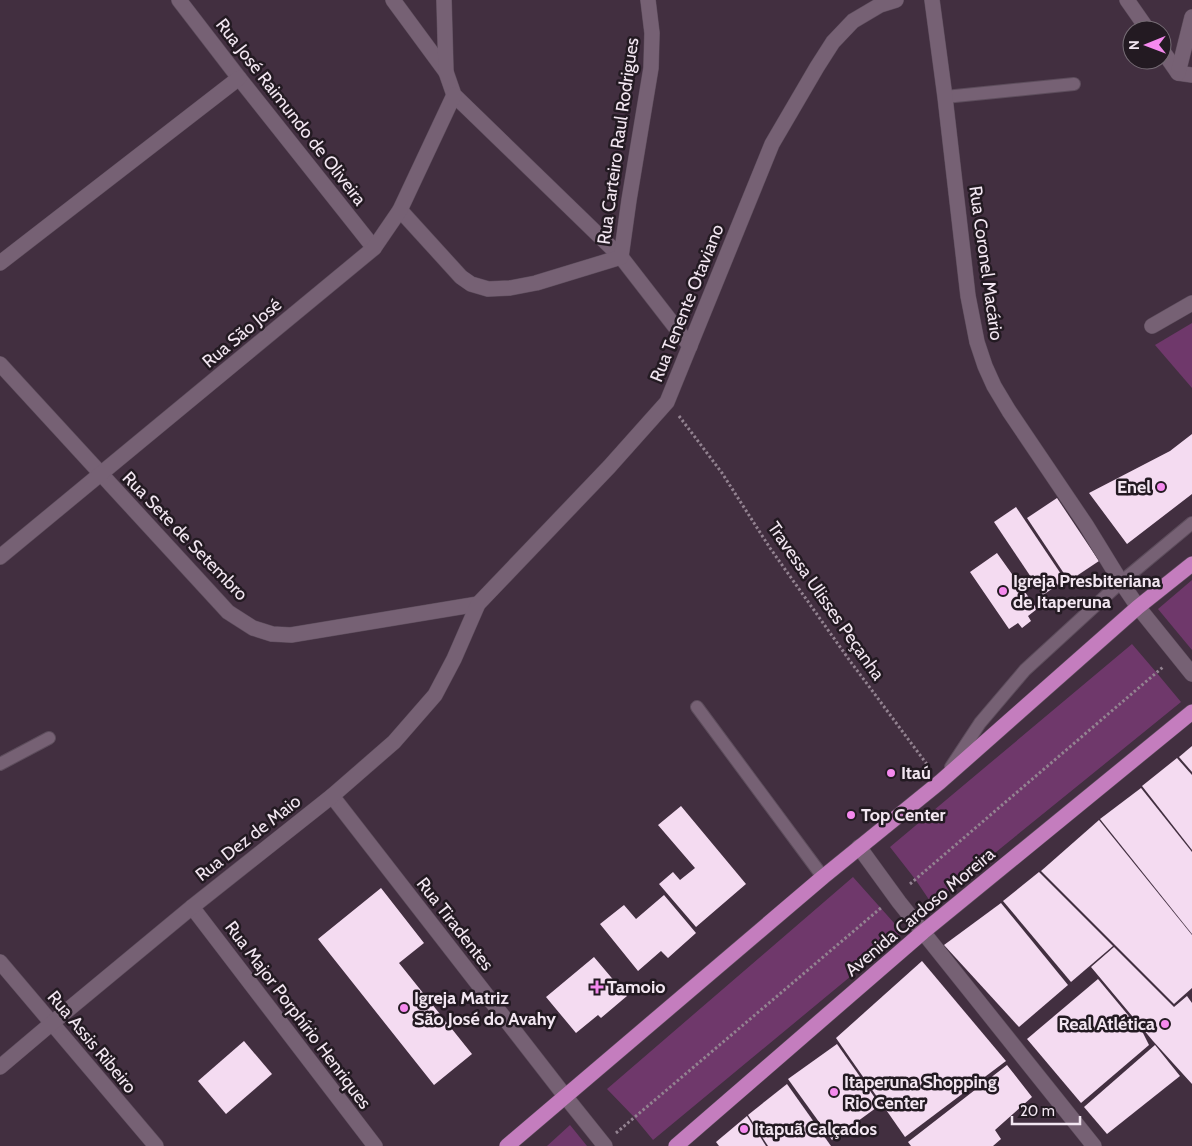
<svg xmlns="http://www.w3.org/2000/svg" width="1192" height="1146" font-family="Cabin,sans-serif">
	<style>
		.green { fill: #6f386b }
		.building { fill: #f4dbf1 }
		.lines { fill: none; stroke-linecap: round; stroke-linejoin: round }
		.lane-casing { stroke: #5d4d5c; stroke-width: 14 }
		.street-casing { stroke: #5d4d5c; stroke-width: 16 }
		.highway-casing { stroke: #5d4d5c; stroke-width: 16 }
		.path { stroke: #938391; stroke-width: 3; stroke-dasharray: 2.5 2.5; stroke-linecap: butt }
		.lane { stroke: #766174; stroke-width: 12 }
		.street { stroke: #766174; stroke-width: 15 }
		.highway { stroke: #c47dbe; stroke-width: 15 }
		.poi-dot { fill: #f589ee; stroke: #231a22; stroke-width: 2 }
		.labels { text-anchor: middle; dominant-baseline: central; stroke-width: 5; stroke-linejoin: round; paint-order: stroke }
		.street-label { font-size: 18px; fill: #f2e6f1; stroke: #231a22 }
		.poi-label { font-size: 18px; font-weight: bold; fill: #f2e6f1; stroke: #231a22; text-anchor: start }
	</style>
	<rect width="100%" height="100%" fill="#422f40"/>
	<g class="green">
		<polygon points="1192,323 1192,388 1155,345"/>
		<polygon points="1192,580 1192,650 1158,609"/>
		<polygon points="1132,644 1156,672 1181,702 932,904 915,879 890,847"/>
		<polygon points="853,877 903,933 653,1140 634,1117 607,1089"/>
		<polygon points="570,1125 587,1146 547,1146"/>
	</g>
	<g class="building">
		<polygon points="1192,434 1192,494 1127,544 1089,493 1170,451"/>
		<polygon points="1057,498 1099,561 1069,581 1027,518"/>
		<polygon points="1016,507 1065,580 1043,595 994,522"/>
		<polygon points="997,553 1037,609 1028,616 1031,621 1022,628 1018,623 1009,629 970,572"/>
		<polygon points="1192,746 1192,772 1179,757"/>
		<polygon points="1177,758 1192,775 1192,850 1142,786"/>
		<polygon points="1141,788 1192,852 1192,934 1100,819"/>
		<polygon points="681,806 746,884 696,927 659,884 673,872 680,880 695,868 658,825"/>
		<polygon points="1099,820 1192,935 1192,988 1174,1004 1041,871"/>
		<polygon points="1039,872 1113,946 1071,982 1003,901"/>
		<polygon points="381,888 424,943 399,963 472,1054 434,1085 318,939"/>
		<polygon points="664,895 696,933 668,958 661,951 638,971 600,924 624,905 636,919"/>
		<polygon points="1001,903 1068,985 1019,1027 944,945"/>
		<polygon points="1114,947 1174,1007 1187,996 1192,1003 1192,1084 1153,1041 1091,967"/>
		<polygon points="594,957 627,996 601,1018 598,1015 576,1033 546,997"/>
		<polygon points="922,961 1006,1061 905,1137 836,1038"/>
		<polygon points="1098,979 1143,1033 1149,1045 1081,1103 1027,1039"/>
		<polygon points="244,1041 272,1074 226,1114 198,1081"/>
		<polygon points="837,1044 880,1105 832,1140 788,1079"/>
		<polygon points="1155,1045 1180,1076 1107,1134 1084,1107"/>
		<polygon points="1007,1065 1032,1097 995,1130 1001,1139 993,1146 911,1146 908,1142"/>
		<polygon points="787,1084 831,1146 768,1146 748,1115"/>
		<polygon points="747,1116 766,1146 719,1146 716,1142"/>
	</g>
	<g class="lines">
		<g class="lane-casing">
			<g id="lane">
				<polyline points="945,97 1074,84"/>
				<polyline points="697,707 823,877"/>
				<polyline points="0,764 49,738"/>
				<polyline points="951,767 980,723 1025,670 1121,582 1192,523"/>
			</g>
		</g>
		<g class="street-casing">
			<g id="street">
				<polyline points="179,0 239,78 374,248"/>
				<polyline points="393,0 446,72"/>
				<polyline points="444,0 446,72 454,95 621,257 690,346"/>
				<polyline points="932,0 945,97 968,296 977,342 985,366 994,386 1009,411 1086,525 1121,582 1138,607 1192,674"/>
				<polyline points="1127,0 1148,30"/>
				<polyline points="1162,50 1178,73 1192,75"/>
				<polyline points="1178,73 1192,17"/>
				<polyline points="400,210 461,277 471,284 488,289 510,288 536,283 621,257 629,200 651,68 652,33 648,0"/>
				<polyline points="0,263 239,78"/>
				<polyline points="1152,326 1192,303"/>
				<polyline points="0,364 228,612 253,628 272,634 291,635 478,604"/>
				<polyline points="0,557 374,248 400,210 454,95"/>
				<polyline points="332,796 565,1096 605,1146"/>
				<polyline points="859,847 899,902 1094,1146"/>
				<polyline points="192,907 375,1146"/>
				<polyline points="0,962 156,1146"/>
				<polyline points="0,1067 52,1023 192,907 332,796 394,742 435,695 454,659 478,604 609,467 667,402 772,144 817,67 833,42 853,21 880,5 896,0"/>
			</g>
		</g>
		<g class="highway-casing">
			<g id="highway">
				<polyline points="507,1146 823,877 940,782 1138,607 1192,564"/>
				<polyline points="676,1146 923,932 1192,712"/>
			</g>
		</g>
		<g class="path">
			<polyline points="679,416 722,473 770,548 850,661 929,767"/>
			<polyline points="910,884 1163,667"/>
			<polyline points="616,1133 882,907"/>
		</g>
		<use href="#lane" class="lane"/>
		<use href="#street" class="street"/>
		<use href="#highway" class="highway"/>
	</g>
	<g class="poi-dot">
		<circle cx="1161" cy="487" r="5"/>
		<circle cx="1003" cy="591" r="5"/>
		<circle cx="891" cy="773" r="5"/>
		<circle cx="851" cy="815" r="5"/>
		<path d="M594.5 979.5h5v5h5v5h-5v5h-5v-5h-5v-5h5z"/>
		<circle cx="404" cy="1008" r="5"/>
		<circle cx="1165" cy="1024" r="5"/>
		<circle cx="834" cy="1092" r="5"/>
		<circle cx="744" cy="1129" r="5"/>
	</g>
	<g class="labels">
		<g class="street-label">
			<text transform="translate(291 112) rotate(52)">Rua José Raimundo de Oliveira</text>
			<text transform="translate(618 141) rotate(-82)">Rua Carteiro Raul Rodrigues</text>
			<text transform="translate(986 263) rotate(82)">Rua Coronel Macário</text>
			<text transform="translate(687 303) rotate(-68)">Rua Tenente Otaviano</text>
			<text transform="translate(242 333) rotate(-40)">Rua São José</text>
			<text transform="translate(185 536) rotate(46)">Rua Sete de Setembro</text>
			<text transform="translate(826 601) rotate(55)">Travessa Ulisses Peçanha</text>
			<text transform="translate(248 838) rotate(-38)">Rua Dez de Maio</text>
			<text transform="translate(920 912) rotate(-40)">Avenida Cardoso Moreira</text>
			<text transform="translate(455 924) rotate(52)">Rua Tiradentes</text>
			<text transform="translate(298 1015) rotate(53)">Rua Major Porphírio Henriques</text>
			<text transform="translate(92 1042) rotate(50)">Rua Assis Ribeiro</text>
		</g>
		<g class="poi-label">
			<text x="1151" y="487" text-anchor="end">Enel</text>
			<text x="1013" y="581">Igreja Presbiteriana<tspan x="1013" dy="21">de Itaperuna</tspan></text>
			<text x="901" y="773">Itaú</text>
			<text x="861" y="815">Top Center</text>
			<text x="607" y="987">Tamoio</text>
			<text x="414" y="998">Igreja Matriz<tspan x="414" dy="21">São José do Avahy</tspan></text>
			<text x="1155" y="1024" text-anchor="end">Real Atlética</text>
			<text x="844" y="1082">Itaperuna Shopping<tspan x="844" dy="21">Rio Center</tspan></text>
			<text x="754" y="1129">Itapuã Calçados</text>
		</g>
	</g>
	<g transform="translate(1147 45) rotate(269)"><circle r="24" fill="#231a22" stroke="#766c75"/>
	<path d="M0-4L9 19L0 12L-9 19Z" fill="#f589ee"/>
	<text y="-8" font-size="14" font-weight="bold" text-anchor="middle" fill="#f2e6f1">N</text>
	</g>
	<path d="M1012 1116v8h68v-8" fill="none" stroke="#f2e6f1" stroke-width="2.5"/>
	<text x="1020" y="1116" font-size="15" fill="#f2e6f1" stroke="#231a22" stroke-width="4" paint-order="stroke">20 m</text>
</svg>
